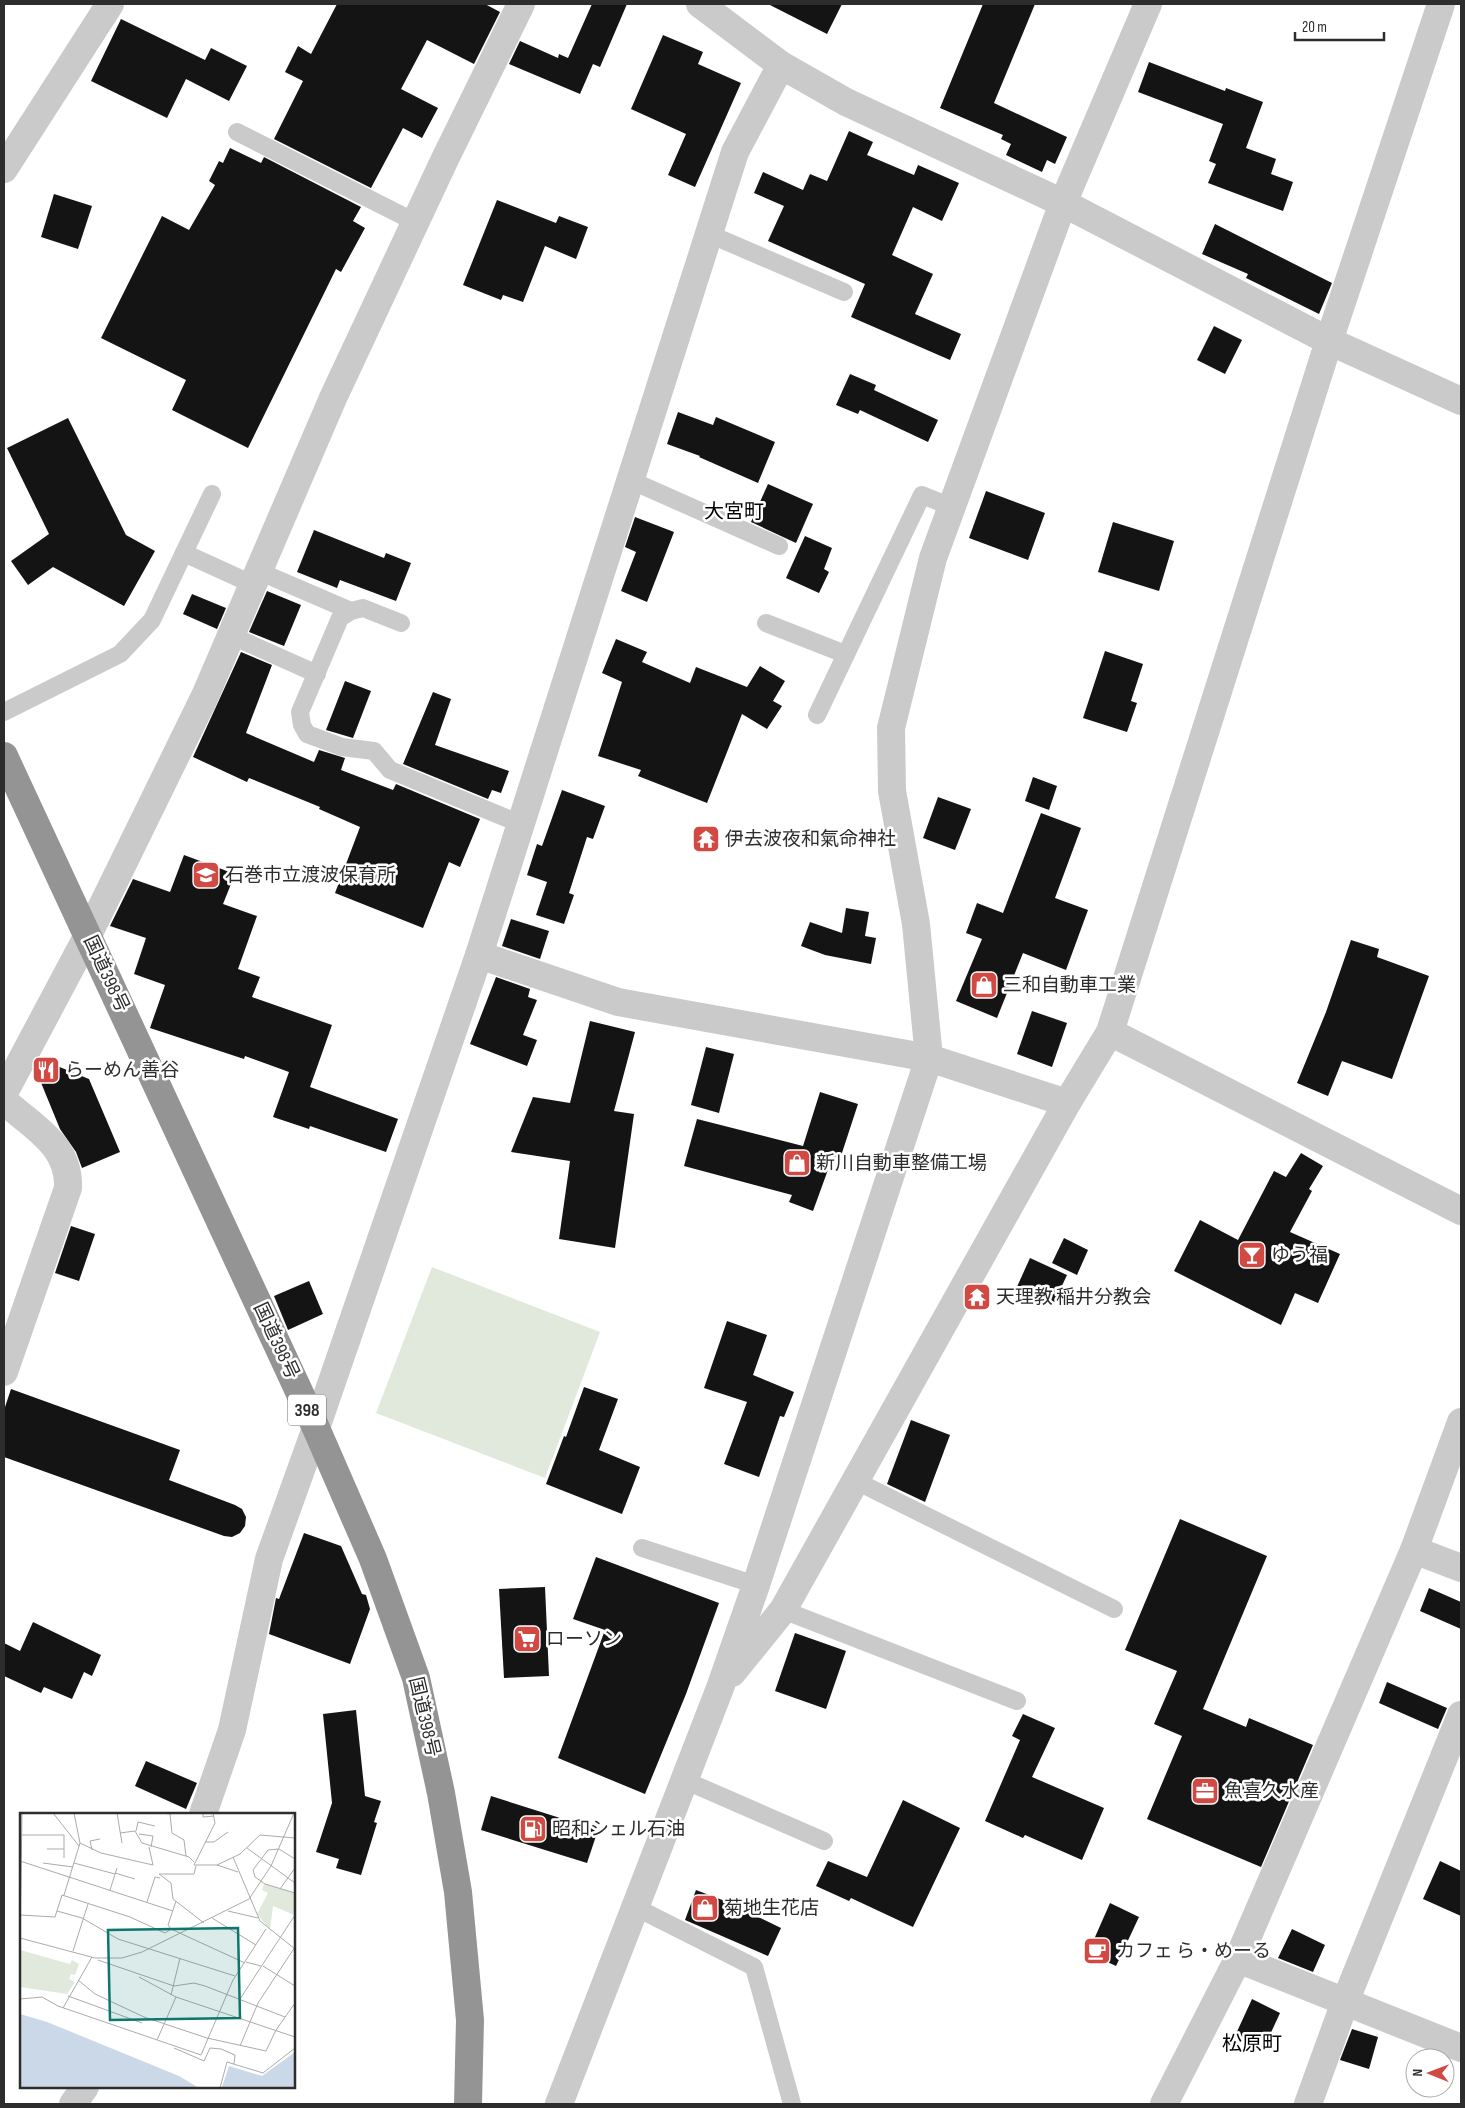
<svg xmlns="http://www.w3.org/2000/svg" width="1465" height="2108" font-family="'Sofia Sans Condensed','Noto Sans JP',sans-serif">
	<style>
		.green { fill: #e1e9dc }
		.building { fill: #141414 }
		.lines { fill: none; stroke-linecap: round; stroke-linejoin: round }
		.lane { stroke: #cacaca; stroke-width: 18 }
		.street { stroke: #cacaca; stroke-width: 28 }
		.highway { stroke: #949494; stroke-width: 28 }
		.labels { text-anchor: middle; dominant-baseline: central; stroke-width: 5; stroke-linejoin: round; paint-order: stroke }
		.shield { fill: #fff; stroke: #6c6c6c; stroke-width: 1 }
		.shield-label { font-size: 18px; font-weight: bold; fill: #2d2d2d }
		.poi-label { font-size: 19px; fill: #2d2d2d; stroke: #fff; text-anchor: start }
		.street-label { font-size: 19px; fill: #2d2d2d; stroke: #fff }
		.neighbourhood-label { font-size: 20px; fill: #000; stroke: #fff }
		.inset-road { fill: none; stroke: #ababab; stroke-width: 1 }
		.view { fill: #0f766e; fill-opacity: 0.15; stroke: #0f766e; stroke-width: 2.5 }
		.inset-edge { fill: none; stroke: #2d2d2d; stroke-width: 2.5 }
	</style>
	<rect width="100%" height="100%" fill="#fff"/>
	<polygon class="green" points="432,1267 600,1332 545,1478 376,1413"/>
	<g class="building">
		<polygon points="337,4 485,4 500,12 474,64 427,40 401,89 438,108 422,138 403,128 371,188 274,139 303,81 285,72 298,46 311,54"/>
		<polygon points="592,4 627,4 600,67 593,64 580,94 509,64 520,41 558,58 559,54 568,58"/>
		<polygon points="768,4 842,4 827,34"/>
		<polygon points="983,4 1035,4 994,103 1067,137 1055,164 1047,160 1042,172 1006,155 1011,144 1001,139 1003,135 940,108"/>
		<polygon points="121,19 205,60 211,48 247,66 229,101 186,79 167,118 91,81"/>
		<polygon points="663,35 703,52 698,64 741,83 695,187 668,175 686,134 631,109"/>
		<polygon points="1149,62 1225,91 1226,88 1263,102 1246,148 1276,159 1271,174 1293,182 1283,211 1208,183 1216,164 1209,161 1223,124 1138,92"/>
		<polygon points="849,131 873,142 867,155 914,175 918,165 959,183 942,221 913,207 892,255 933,274 915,314 961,334 950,360 851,317 865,284 768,241 784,206 754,193 763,172 803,190 810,174 827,181"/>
		<polygon points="230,148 261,163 264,157 361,207 353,221 365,228 341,272 336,269 248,448 172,410 186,380 101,338 162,216 189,230 215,185 209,181 219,161 223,163"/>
		<polygon points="54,194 92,206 78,249 41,237"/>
		<polygon points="497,200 556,223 559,216 588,227 576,259 545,246 523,302 503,295 501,300 463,285"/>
		<polygon points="1215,224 1332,283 1319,314 1246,278 1248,274 1202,254"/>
		<polygon points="1214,326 1242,340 1225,374 1197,360"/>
		<polygon points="850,374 876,385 874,390 938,420 928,442 860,410 858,414 836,405"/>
		<polygon points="678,412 713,425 716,417 775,442 758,483 699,457 700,456 667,444"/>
		<polygon points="68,418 126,535 155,551 124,606 53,567 28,585 11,561 49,534 7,448"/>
		<polygon points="768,484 813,504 796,543 751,522"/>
		<polygon points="986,491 1045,513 1028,560 969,538"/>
		<polygon points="635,517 674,532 647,602 621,591 636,552 625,547"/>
		<polygon points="1113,522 1174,541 1159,591 1098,572"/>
		<polygon points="314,530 384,558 386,553 411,563 396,601 340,580 337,588 297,572"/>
		<polygon points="805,536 832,548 824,569 829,572 819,593 786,578"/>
		<polygon points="267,591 301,605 284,646 249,632"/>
		<polygon points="192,594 226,608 217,629 183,614"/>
		<polygon points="616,639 647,652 642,662 690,683 696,667 747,687 760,666 785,681 773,701 782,706 767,729 742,714 707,803 638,776 641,770 598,756 622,682 602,673"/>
		<polygon points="1105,651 1143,664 1131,701 1137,703 1127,732 1083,718"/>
		<polygon points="241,652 272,665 246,733 314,762 319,750 345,758 341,770 393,790 396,784 480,819 460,867 449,862 423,928 335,893 360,827 319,809 320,807 249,778 247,782 193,757"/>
		<polygon points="345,681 371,691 353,738 326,730"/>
		<polygon points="433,692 451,699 435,745 509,771 501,793 492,790 488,799 403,764"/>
		<polygon points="1033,777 1057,786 1049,810 1025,801"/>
		<polygon points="562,790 605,806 593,839 587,837 569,893 574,895 564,924 536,915 547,882 527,875 537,844 542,846"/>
		<polygon points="938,797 971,809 955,850 923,838"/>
		<polygon points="1041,813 1081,828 1055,898 1088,910 1066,970 1023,953 997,1018 956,1001 982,939 966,933 977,903 1003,913"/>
		<polygon points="184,855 235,874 223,904 257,916 238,969 260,977 252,997 332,1025 310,1087 398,1119 386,1152 310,1126 309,1129 273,1117 289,1072 245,1056 244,1059 150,1028 165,985 134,974 146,938 110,926 133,879 170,892"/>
		<polygon points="846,908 869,912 865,936 876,938 871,964 825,955 801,946 810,922 842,933"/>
		<polygon points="511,919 549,931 540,959 502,946"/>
		<polygon points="1351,940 1379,949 1377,957 1429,976 1392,1079 1342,1061 1328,1096 1297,1083 1326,1012"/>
		<polygon points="496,977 530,989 528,997 537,1000 523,1035 537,1040 527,1066 470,1044"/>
		<polygon points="1032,1011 1067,1023 1052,1067 1017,1054"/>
		<polygon points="590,1021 635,1032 614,1111 634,1114 615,1248 559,1239 570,1161 511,1152 533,1097 570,1103"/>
		<polygon points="706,1047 734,1054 719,1113 691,1105"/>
		<polygon points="40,1059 89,1079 120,1152 82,1168 76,1152 60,1129 35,1068"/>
		<polygon points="820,1092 858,1104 840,1159 833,1156 813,1211 789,1202 792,1195 684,1166 697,1119 803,1146"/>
		<polygon points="1301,1153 1323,1166 1309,1189 1312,1191 1290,1232 1340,1254 1318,1303 1295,1293 1281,1325 1174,1271 1200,1220 1238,1240 1274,1171 1286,1177"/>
		<polygon points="71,1226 95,1234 79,1281 55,1273"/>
		<polygon points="1064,1238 1088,1250 1077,1275 1052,1263"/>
		<polygon points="1030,1258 1067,1275 1052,1307 1016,1289"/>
		<polygon points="309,1281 323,1314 288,1330 274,1296"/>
		<polygon points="727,1321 767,1335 753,1375 794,1392 784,1417 780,1416 759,1477 724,1464 747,1402 704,1388"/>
		<polygon points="584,1387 618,1399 599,1450 640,1467 622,1514 546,1484 564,1436 566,1437"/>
		<polygon points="11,1389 180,1450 169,1480 235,1505 242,1509 246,1517 245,1526 240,1533 232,1537 224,1536 4,1457 4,1410"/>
		<polygon points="911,1420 950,1435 925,1502 887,1484"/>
		<polygon points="1180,1519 1267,1556 1203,1709 1246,1727 1249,1718 1313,1745 1261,1867 1147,1819 1182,1736 1154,1724 1177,1671 1125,1650"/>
		<polygon points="304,1533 341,1546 362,1594 366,1595 370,1609 350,1664 269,1634 276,1598 279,1599"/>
		<polygon points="596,1557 719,1603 686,1694 645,1794 558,1758 605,1630 573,1619"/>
		<polygon points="545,1587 549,1676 504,1678 499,1589"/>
		<polygon points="1429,1588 1461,1602 1461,1629 1420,1611"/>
		<polygon points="33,1622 101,1655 92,1676 84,1672 72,1699 44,1687 41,1693 4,1676 4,1643 20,1651"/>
		<polygon points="795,1633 846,1651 826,1709 775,1691"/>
		<polygon points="1387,1682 1447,1708 1438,1729 1379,1703"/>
		<polygon points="356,1710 365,1796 381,1801 374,1822 377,1823 361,1875 336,1868 339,1859 316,1852 332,1803 323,1714"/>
		<polygon points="1023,1714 1055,1728 1032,1777 1104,1808 1082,1860 1025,1835 1023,1838 985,1821 1020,1740 1012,1736"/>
		<polygon points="146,1761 197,1783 186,1809 135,1786"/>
		<polygon points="491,1796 598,1830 587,1863 481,1830"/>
		<polygon points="903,1800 960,1828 913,1927 851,1898 849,1901 816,1886 828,1861 867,1877"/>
		<polygon points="1440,1861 1461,1871 1461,1916 1423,1899"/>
		<polygon points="696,1890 725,1901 781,1928 768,1956 685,1920"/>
		<polygon points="1110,1903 1139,1917 1116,1966 1088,1953"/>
		<polygon points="1292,1929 1325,1945 1313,1972 1278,1958"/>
		<polygon points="1252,1999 1280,2013 1263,2050 1235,2036"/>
		<polygon points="1352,2029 1378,2037 1369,2069 1340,2060"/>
	</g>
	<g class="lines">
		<g class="lane">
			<polyline points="237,132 415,222"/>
			<polyline points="709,234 844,292"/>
			<polyline points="630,480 779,546"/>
			<polyline points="184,553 252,584"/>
			<polyline points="258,571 351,611"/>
			<polyline points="401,623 363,608 351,611 340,618 300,712 302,725 307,734 342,747 374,751 390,770 521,824"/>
			<polyline points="766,623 845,654"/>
			<polyline points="230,635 317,674"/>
			<polyline points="4,712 120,654 152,620 212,494"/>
			<polyline points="817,715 922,495 952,507"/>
			<polyline points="856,1481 1114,1609"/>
			<polyline points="642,1548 756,1585"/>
			<polyline points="783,1610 1017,1701"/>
			<polyline points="684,1780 824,1841"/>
			<polyline points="635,1907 754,1967 792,2104"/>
		</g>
		<g class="street">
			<polyline points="700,4 781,65 846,102 1063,203 1329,341 1461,401"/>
			<polyline points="4,169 110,4"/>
			<polyline points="479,955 618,1002 929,1058 1067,1103"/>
			<polyline points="1110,1032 1461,1211"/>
			<polyline points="4,1093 88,935 205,696 333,398 444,161 521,4"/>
			<path d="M 4,1101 C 33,1127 70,1145 68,1188 L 4,1372"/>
			<polyline points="1414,1550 1461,1568"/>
			<polyline points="732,1673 783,1610 1067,1103 1110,1032 1329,341 1441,4"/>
			<polyline points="203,1814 232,1730 269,1559 316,1428 479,955 735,152 781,65"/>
			<polyline points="1238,1959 1461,2048"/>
			<polyline points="73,2104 85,2087"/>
			<polyline points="559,2104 720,1688 756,1585 929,1058 916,924 892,791 891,728 933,558 1063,203 1148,4"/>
			<polyline points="1164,2104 1238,1959 1414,1550 1461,1422"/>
			<polyline points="1308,2104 1345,2002 1461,1715"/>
		</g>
		<polyline class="highway" points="4,756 316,1428 373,1559 416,1678 441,1793 458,1892 470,2020 468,2104"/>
	</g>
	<defs>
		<g id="temple-square" transform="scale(1.4375)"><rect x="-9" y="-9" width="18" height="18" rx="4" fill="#d04a43" stroke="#fff"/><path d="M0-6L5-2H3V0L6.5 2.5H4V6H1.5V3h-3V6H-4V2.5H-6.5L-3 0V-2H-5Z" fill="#fff"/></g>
		<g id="school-square" transform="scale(1.4375)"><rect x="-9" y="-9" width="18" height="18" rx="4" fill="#d04a43" stroke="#fff"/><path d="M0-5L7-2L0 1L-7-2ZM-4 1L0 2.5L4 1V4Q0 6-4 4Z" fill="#fff"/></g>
		<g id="shop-square" transform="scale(1.4375)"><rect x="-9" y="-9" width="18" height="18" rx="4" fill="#d04a43" stroke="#fff"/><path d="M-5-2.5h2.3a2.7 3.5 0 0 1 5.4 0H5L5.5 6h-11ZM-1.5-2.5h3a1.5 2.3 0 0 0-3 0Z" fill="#fff"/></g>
		<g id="restaurant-square" transform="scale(1.4375)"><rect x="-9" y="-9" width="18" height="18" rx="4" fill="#d04a43" stroke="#fff"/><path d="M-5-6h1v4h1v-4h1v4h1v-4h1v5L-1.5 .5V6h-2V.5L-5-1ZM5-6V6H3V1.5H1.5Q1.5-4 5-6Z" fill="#fff"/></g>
		<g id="bar-square" transform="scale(1.4375)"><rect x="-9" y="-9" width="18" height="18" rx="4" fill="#d04a43" stroke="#fff"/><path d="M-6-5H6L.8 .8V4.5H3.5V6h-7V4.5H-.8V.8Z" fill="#fff"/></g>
		<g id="supermarket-square" transform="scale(1.4375)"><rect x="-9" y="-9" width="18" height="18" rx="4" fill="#d04a43" stroke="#fff"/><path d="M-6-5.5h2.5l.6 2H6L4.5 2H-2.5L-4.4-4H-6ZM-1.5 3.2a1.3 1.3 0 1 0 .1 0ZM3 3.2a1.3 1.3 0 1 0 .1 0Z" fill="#fff"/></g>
		<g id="office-square" transform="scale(1.4375)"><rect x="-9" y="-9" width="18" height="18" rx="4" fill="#d04a43" stroke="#fff"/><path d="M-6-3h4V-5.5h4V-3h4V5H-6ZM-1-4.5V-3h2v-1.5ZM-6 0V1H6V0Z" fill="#fff"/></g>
		<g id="fuel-square" transform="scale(1.4375)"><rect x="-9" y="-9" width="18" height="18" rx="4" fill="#d04a43" stroke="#fff"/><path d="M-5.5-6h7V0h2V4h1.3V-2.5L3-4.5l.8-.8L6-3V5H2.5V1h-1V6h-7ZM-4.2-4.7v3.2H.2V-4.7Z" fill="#fff"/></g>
		<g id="cafe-square" transform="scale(1.4375)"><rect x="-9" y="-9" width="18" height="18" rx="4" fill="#d04a43" stroke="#fff"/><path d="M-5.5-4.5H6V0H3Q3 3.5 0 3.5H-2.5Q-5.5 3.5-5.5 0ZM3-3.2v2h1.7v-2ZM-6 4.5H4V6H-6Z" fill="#fff"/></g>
	</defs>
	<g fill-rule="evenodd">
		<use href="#temple-square" x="706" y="839"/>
		<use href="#school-square" x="206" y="875"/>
		<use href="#shop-square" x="984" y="985"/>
		<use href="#restaurant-square" x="46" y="1070"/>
		<use href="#shop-square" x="797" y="1163"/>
		<use href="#bar-square" x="1252" y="1255"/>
		<use href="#temple-square" x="977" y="1297"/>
		<use href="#supermarket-square" x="527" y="1639"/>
		<use href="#office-square" x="1205" y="1791"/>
		<use href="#fuel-square" x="533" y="1829"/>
		<use href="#shop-square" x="705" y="1908"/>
		<use href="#cafe-square" x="1097" y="1951"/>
	</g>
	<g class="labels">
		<rect class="shield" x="288" y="1394.5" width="38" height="31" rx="4"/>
		<g class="shield-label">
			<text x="307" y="1410">398</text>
		</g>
		<g class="poi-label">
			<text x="725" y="839">伊去波夜和氣命神社</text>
			<text x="225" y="875">石巻市立渡波保育所</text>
			<text x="1003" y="985">三和自動車工業</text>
			<text x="65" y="1070">らーめん善谷</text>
			<text x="816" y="1163">新川自動車整備工場</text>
			<text x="1271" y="1255">ゆう福</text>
			<text x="996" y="1297">天理教 稲井分教会</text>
			<text x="546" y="1639">ローソン</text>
			<text x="1224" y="1791">魚喜久水産</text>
			<text x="552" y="1829">昭和シェル石油</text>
			<text x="724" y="1908">菊地生花店</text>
			<text x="1116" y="1951">カフェ ら・めーる</text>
		</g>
		<g class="street-label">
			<text transform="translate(106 974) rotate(65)">国道398号</text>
			<text transform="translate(276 1341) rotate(65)">国道398号</text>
			<text transform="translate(424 1717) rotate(77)">国道398号</text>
		</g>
		<g class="neighbourhood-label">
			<text x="734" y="512">大宮町</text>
			<text x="1252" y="2044">松原町</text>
		</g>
	</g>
	<g transform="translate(20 1813)">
		<rect width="275" height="275" fill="#fff"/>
		<path d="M 244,71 L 275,80 L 274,102 L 253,93 L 250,117 L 237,101 L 248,80 L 242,77 ZM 0,137 L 50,151 L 52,147 L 59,151 L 55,162 L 51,161 L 49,166 L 55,169 L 47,181 L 0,174 Z" fill="#e1e9dc"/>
		<path d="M 0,201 L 27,209 L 159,263 L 179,275 L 0,275 ZM 275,239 L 275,275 L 202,274 L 209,253 L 242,263 Z" fill="#cad8e7"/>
		<path class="inset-road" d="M 33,0 L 59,33M 97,0 L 102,30M 141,0 L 150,1 L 152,20 L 164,27 L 166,43M 183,0 L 183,4 L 194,3M 193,0 L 195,10 L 174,52 L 197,52 L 218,59M 116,18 L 118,9 L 135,13M 100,20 L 115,18 L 122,30 L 169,44 L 174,49M 119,21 L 133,23 L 131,34M 2,22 L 44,22M 185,29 L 194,29 L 208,19M 60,30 L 81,40 L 133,52 L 129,34M 227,35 L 275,70M 27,36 L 44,36M 72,37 L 70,28 L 80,26M 213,44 L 240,108 L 275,136M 44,45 L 44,22M 275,46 L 259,36 L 248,37 L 233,57 L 235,64 L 245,71 L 275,80M 0,48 L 153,98M 23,50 L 53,54M 54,50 L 95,61M 197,52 L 220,41 L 240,22 L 275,25M 176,53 L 174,61 L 139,61 L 151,70 L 153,86 L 184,110M 95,60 L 115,66M 260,76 L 275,55M 90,77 L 97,55M 44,82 L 60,30 L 54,0M 156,88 L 148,112 L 151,116 L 225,150M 127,89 L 135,64 L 140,65M 37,98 L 62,105 L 98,126 L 215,163M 208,98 L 238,105M 0,102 L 35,104 L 42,82 L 110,104 L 145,120 L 151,116M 192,105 L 236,132M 0,125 L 2,0M 0,125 L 75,145 L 102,145 L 122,139 L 229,86 L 251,53 L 274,0M 53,138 L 68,91M 78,147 L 154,173 L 174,170 L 185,173 L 265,204M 226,149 L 241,153M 243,153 L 275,173M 119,164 L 156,184 L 275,224M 58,167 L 75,181 L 124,204 L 187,225 L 246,238 L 256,217 L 275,190M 151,182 L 160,145M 48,183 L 122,210M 0,186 L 22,184 L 38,193 L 181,242 L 213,167 L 246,116M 220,186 L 275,102M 43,195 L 72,144M 137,227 L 156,184M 220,233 L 238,190 L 275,134M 154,235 L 184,248 L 190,235 L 201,236 L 215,242 L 214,251M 200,275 L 207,249 L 243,260 L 275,235"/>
		<path class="view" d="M 218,115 L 220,205 L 90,207 L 88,117 Z"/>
		<rect width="275" height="275" class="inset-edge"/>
	</g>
	<rect width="1465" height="2108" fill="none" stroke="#2d2d2d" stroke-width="10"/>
	<g transform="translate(1430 2073) rotate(271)"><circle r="24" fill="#ffffff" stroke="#ababab"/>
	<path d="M0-4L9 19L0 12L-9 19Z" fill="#d04a43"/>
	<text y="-8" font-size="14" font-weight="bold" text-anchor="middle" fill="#2d2d2d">N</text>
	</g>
	<path d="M1295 32v8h89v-8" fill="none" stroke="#2d2d2d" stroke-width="2.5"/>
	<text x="1302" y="32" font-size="15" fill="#2d2d2d" stroke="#ffffff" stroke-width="4" paint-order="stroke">20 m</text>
</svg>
